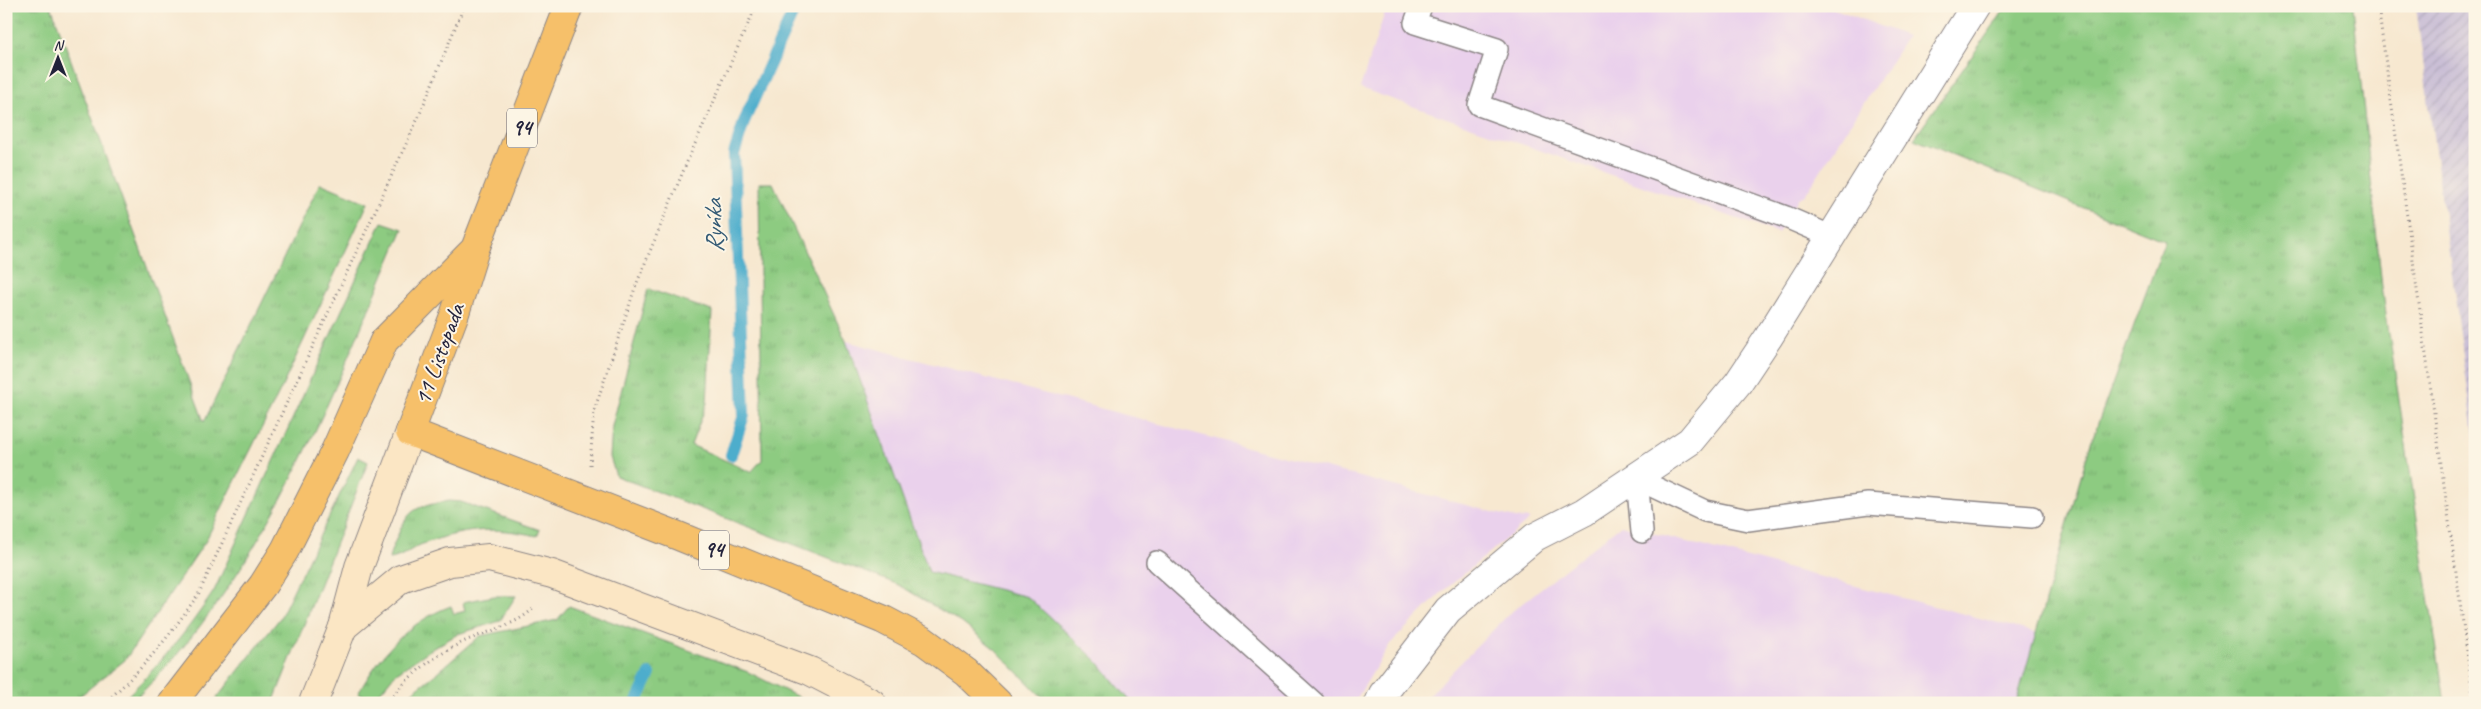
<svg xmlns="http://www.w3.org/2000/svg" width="2481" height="709" font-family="Caveat,sans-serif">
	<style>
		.built { fill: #ead1ec }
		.industrial { fill: url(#industrial-furrows) }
		.grass { fill: url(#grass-tufts); stroke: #58765e }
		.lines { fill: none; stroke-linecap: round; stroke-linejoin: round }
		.stream { stroke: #4dadcc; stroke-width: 12 }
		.lane-casing { stroke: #8c8586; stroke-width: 24 }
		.street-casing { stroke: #8c8586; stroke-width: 30 }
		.secondary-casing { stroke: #8c8586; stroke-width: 30 }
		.primary-casing { stroke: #8c8586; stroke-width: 30 }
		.path { stroke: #8c8586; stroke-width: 3; stroke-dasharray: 1 4; stroke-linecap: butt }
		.lane { stroke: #fff; stroke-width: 21 }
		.street { stroke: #fff; stroke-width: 28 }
		.secondary { stroke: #fbe6c4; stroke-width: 28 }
		.primary { stroke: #f6c06b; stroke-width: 28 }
		.labels { text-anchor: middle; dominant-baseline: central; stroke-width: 4; stroke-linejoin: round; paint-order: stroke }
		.shield { fill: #fcf5e5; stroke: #63616e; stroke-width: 1 }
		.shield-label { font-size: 22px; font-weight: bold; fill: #22223b }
		.street-label { font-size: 24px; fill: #22223b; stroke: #fcf5e5 }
		.water-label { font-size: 25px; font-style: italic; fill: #335a75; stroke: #fcf5e5 }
	</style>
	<defs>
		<pattern id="industrial-furrows" width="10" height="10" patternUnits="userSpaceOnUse" patternTransform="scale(1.25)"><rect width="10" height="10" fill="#cabfd6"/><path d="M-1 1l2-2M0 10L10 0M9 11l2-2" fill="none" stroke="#ada4b9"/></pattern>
		<pattern id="grass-tufts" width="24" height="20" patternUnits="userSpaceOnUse" patternTransform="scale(1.25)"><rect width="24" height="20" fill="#8dcb81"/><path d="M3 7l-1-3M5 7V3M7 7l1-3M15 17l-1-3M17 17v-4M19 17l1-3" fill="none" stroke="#79ae70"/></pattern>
	</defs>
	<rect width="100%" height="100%" fill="#fcf5e5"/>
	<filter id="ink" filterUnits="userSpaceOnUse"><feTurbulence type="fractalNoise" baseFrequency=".02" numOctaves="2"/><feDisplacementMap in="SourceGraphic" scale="10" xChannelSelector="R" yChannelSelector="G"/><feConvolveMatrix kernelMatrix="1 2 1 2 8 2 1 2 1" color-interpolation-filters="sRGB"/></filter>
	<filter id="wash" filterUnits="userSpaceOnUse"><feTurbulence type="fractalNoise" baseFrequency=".0096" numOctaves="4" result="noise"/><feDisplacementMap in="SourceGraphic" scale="20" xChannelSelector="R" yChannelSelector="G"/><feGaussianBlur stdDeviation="1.12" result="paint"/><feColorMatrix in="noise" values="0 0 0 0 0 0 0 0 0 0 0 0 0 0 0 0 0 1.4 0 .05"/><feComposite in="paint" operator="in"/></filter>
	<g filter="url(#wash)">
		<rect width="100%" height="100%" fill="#f7e8d0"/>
		<g class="built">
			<polygon points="1387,6 1827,6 1907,36 1805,195 1798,198 1778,233 1360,88"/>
			<polygon points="846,341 1515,518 1530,519 1441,593 1390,644 1354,703 1132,703 1097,661 1028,597 929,572"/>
			<polygon points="1621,525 2037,633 2016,703 1426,703 1429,695 1510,613"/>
		</g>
		<polygon class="industrial" points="2416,6 2475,6 2475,442 2426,84"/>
		<g class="grass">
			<polygon points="6,6 51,6 204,422 320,183 368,203 281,389 205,542 125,660 71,703 6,703"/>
			<polygon points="2007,6 2353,6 2382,287 2445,703 2016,703 2090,445 2165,241 1914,139"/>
			<polygon points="759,183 773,183 846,341 929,572 1028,597 1097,661 1132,703 1048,703 995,649 962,623 899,585 616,476 610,457 612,426 648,289 712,311 707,403 691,445 751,472 762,460"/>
			<path d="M 382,222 L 403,229 C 331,396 266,575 131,703 L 120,703 C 156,669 187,632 214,591 Z"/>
			<polygon points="358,457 368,462 273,703 213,703 280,618"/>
			<path d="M 449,501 L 461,502 L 540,530 L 537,536 C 491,526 464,529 420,545 C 411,549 399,559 389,559 C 390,552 394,544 397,537 C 410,506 417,507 449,501 Z"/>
			<path d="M 494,596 L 516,596 L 500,621 L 458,634 L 430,650 L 395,674 L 371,703 L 367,703 L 370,697 L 358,694 C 380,654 408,622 451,606 L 454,614 L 465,611 L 463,602 Z"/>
			<polygon points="569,606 748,672 810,703 398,703 437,673 480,636 557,620"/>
		</g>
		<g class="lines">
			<g class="stream">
				<polyline points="731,455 744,415 734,154 745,119 796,6"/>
				<polyline points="636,703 650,674"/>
			</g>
		</g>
	</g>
	<g filter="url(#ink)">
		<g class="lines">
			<g class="lane-casing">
				<g id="lane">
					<polyline points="1421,6 1415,23 1497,49 1479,105 1786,217 1830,236"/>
					<polyline points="1637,479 1705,511 1748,520 1868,504 2032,517"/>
					<polyline points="1637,479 1642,532"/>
					<polyline points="1157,562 1314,703"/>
				</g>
			</g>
			<g class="street-casing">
				<polyline id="street" points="1379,703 1383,694 1448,610 1535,537 1584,512 1690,441 1738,383 1768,338 1975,6"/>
			</g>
			<g class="secondary-casing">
				<g id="secondary">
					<polyline points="343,627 401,579 450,562 489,558 552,574 810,671 872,703"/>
					<polyline points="313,703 343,627 359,567 410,432"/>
				</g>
			</g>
			<g class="primary-casing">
				<g id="primary">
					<polyline points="569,6 475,249 455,313 410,432 676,535 882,619 924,641 966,672 998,703"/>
					<polyline points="172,703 263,585 285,550 335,451 384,341 471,253"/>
				</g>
			</g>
			<g class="path">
				<polyline points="2378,6 2474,703"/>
				<polyline points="590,465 594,411 636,285 687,162 756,6"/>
				<path d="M 104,703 C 142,671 172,633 199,593 L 419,116 L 464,6"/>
				<path d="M 387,703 C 406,677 434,656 463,642 C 487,631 516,626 535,607"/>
			</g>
			<use href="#lane" class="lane"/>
			<use href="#street" class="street"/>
			<use href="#secondary" class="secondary"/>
			<use href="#primary" class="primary"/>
		</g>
	</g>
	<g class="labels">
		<g class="shield">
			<rect x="507" y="108.5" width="30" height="39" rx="4"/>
			<rect x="699" y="530.5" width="30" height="39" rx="4"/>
		</g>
		<g class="shield-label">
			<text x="522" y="128">94</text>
			<text x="714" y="550">94</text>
		</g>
		<g class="street-label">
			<text transform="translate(439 354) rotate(-70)">11 Listopada</text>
		</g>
		<g class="water-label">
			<text transform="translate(714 226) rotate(-92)">Ryńka</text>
		</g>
	</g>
	<rect width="2481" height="709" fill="none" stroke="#fcf5e5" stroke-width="25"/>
	<g transform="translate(58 58)" stroke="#fcf5e5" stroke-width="4" paint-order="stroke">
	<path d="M0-4L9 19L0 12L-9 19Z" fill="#22223b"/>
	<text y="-8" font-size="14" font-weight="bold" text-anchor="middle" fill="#22223b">N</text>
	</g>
</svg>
